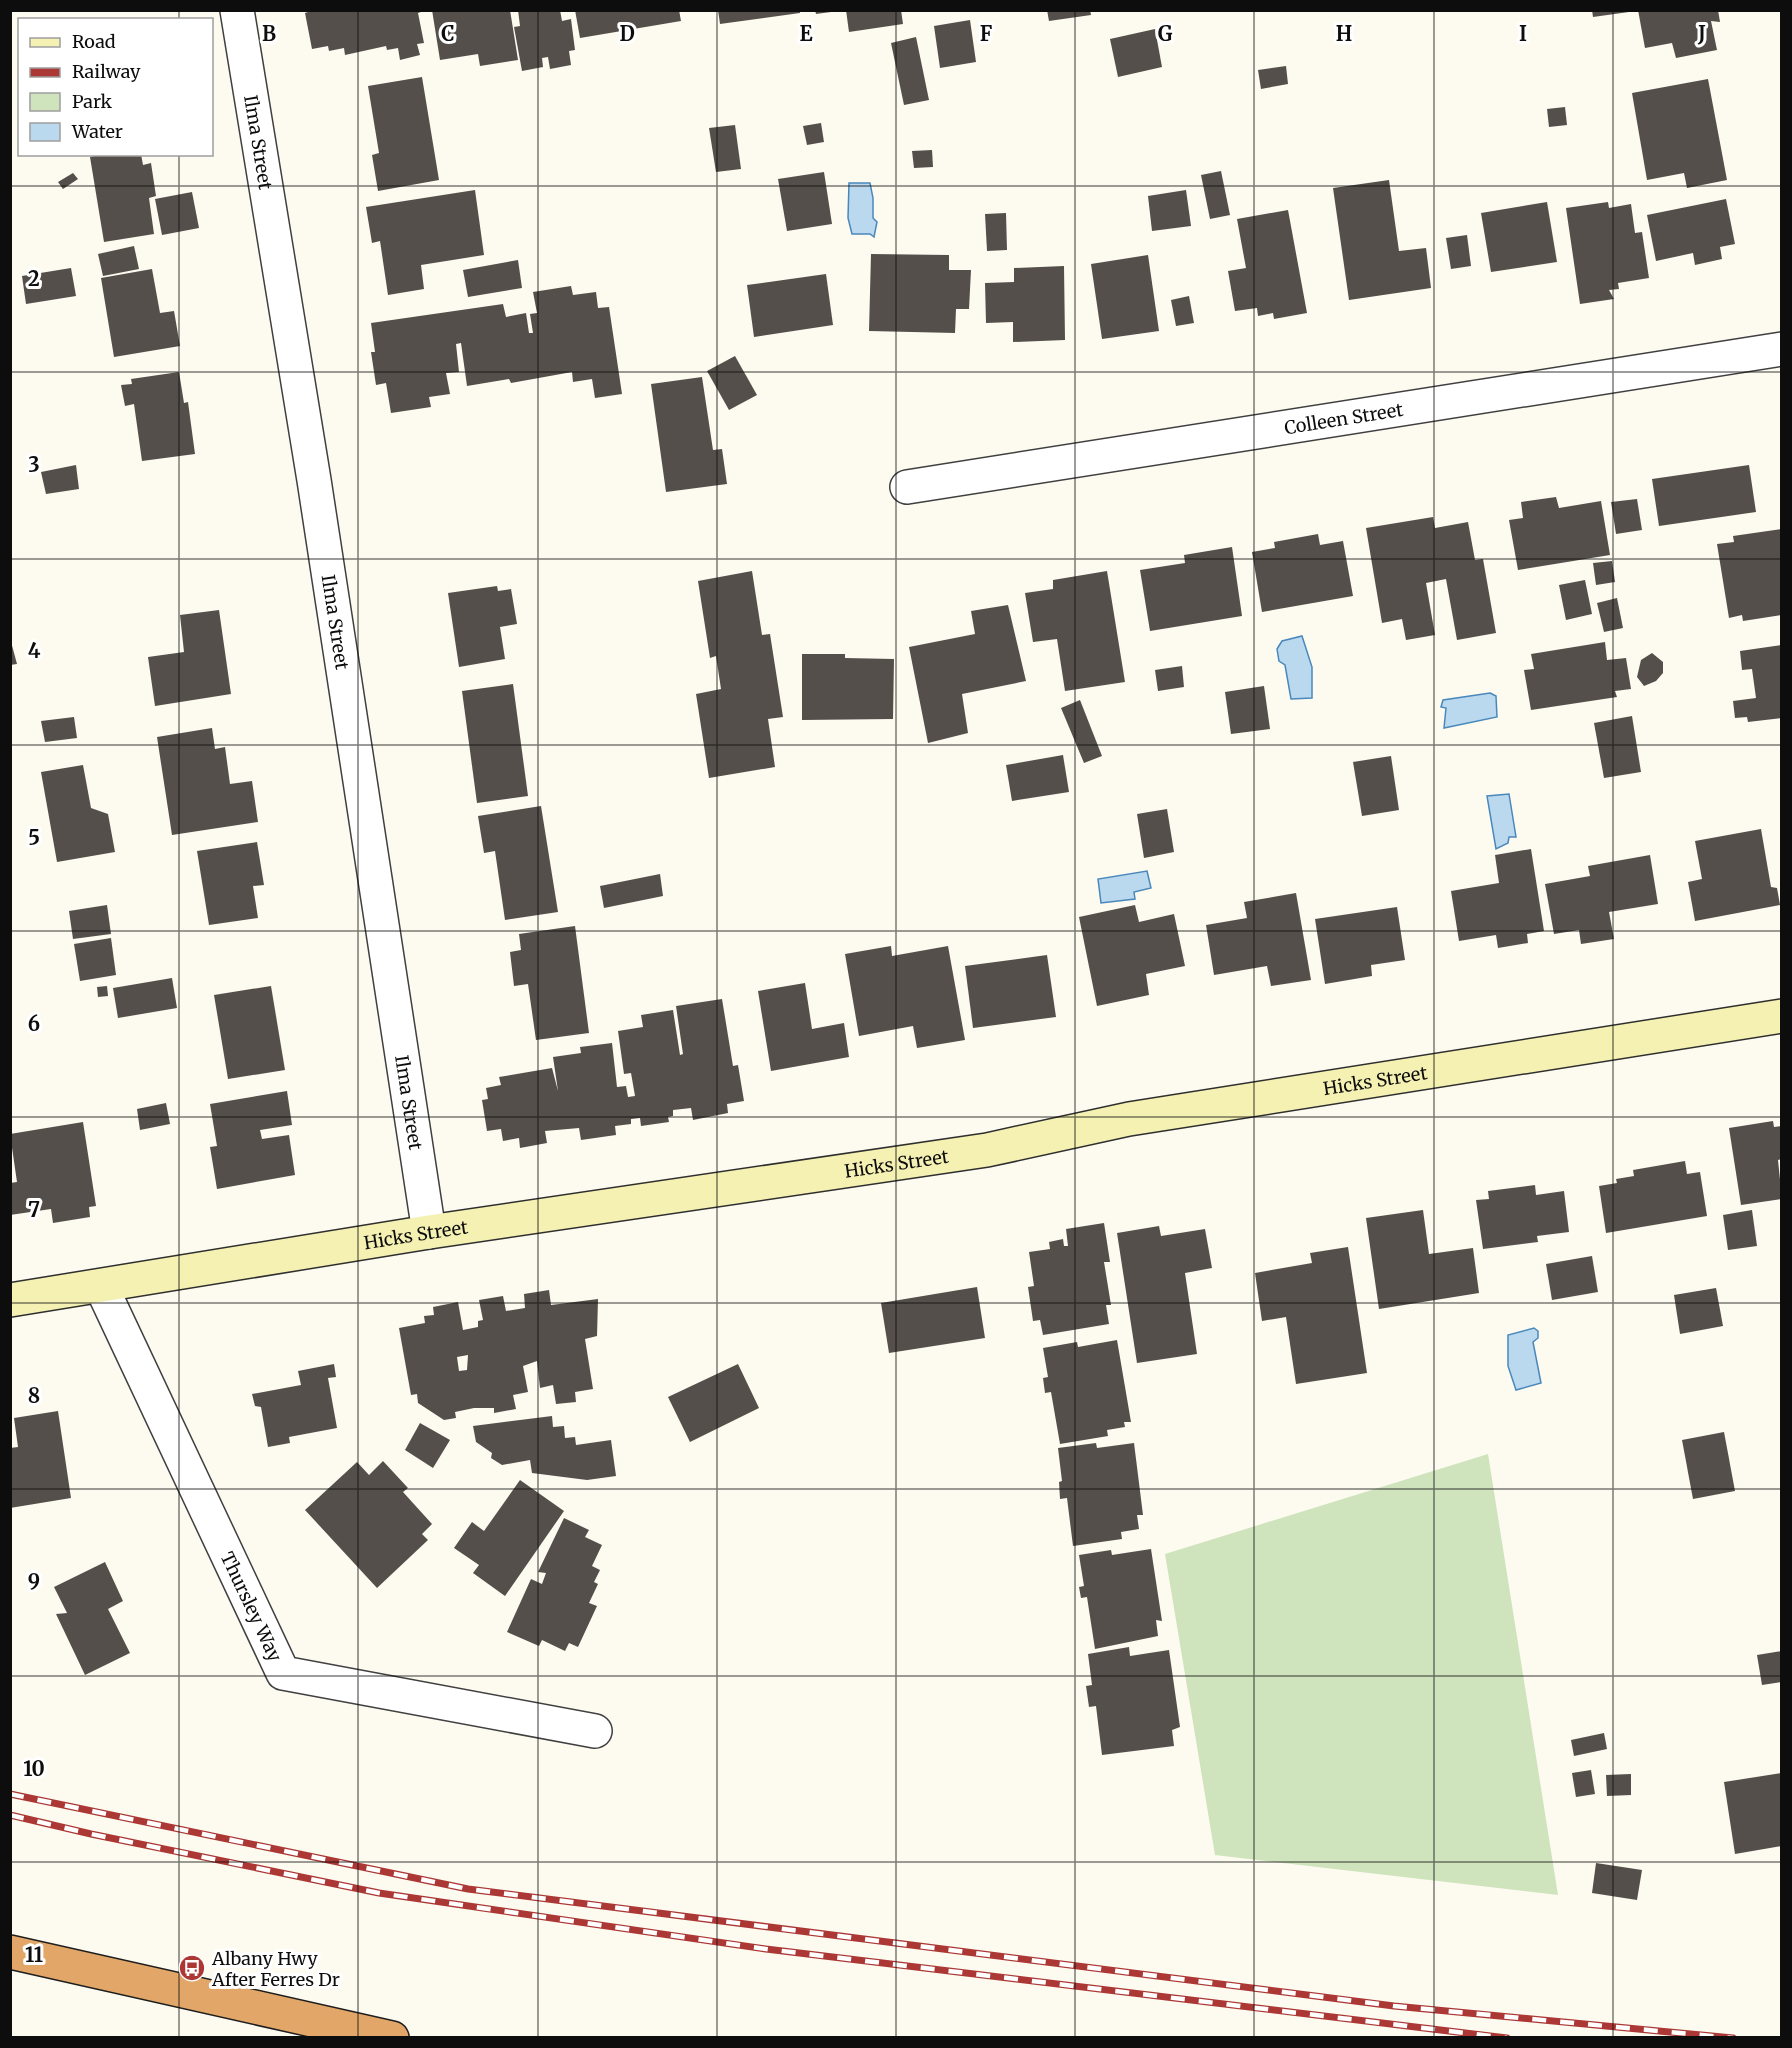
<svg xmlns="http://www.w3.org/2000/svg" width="1792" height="2048" font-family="Merriweather,serif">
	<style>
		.green { fill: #cfe4bd }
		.water { fill: #bad8ee; stroke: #4a88bc; stroke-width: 1.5 }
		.building { fill: #554f4b; fill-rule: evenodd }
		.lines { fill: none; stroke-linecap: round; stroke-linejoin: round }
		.street-casing { stroke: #404040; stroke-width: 36 }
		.secondary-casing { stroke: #2f2f2f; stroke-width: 36 }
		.highway-casing { stroke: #1e1e1e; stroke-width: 36 }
		.street { stroke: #fff; stroke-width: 33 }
		.secondary { stroke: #f5f1b3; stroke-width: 33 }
		.highway { stroke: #e2a768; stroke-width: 33 }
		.rail-casing { stroke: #ac3836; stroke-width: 7 }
		.rail { stroke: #fff; stroke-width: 4.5; stroke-dasharray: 14; stroke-linecap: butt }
		.grid { fill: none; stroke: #0d0d0d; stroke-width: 1.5; stroke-opacity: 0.55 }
		.labels { text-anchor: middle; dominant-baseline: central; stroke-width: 6; stroke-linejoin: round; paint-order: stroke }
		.street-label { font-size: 18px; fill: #0d0d0d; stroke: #fff }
		.poi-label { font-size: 18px; fill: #0d0d0d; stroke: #fff; text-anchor: start }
		.grid-label { font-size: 20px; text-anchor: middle; font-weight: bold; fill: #0d0d0d; stroke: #fff; stroke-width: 6; stroke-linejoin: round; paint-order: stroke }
	</style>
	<rect width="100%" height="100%" fill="#fdfbf0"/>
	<polygon class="green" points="1488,1454 1558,1895 1215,1855 1165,1554"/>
	<g class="water">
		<polygon points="849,183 870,183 873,198 873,218 877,222 874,237 870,234 852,234 848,218"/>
		<polygon points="1302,636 1312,667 1312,698 1291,699 1285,665 1279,661 1277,649 1282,641"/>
		<polygon points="1490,693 1496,696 1497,717 1444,728 1446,708 1441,707 1443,700"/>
		<polygon points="1509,794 1516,837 1509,837 1508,843 1496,849 1487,796"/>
		<polygon points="1147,871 1151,888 1134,892 1135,899 1101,903 1098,879"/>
		<polygon points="1534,1328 1538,1331 1538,1338 1533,1342 1541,1383 1516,1390 1508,1366 1508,1335"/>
	</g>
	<g class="building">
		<polygon points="314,10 427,10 418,13 424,43 417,44 420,55 400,60 398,48 387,50 386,46 345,55 344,48 329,51 328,46 312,49 305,13"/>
		<polygon points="432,10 510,10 518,60 480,66 478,54 440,60"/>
		<polygon points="518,10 560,10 562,21 571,19 575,50 569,51 571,65 550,69 548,57 542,58 543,67 522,71 514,27 520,26"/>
		<polygon points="575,10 679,10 681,21 580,38"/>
		<polygon points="718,10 800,10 800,13 720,24"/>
		<polygon points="815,10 830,10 831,12 816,14"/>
		<polygon points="846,10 901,10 903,24 849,32"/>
		<polygon points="1047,10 1090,10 1091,15 1049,21"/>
		<polygon points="1592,10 1629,10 1629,12 1593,17"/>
		<polygon points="1638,10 1718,10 1720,22 1711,21 1717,50 1676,58 1672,43 1645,48"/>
		<polygon points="970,20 976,62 940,68 934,26"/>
		<polygon points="1155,29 1162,67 1118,77 1110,39"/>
		<polygon points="916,37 929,100 904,105 891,43"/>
		<polygon points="1286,66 1288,84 1261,89 1258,70"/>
		<polygon points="422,77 439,180 378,191 372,155 379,153 368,86"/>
		<polygon points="1708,79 1727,180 1687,188 1684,173 1647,180 1632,93"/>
		<polygon points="1565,107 1567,125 1549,127 1547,109"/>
		<polygon points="821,123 824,142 807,145 803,126"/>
		<polygon points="735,125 741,169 716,172 709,128"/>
		<polygon points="932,150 933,167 914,168 912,151"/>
		<polygon points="104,154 141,154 143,165 151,163 156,196 149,198 154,234 104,242 90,157"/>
		<polygon points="1221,171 1230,215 1210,219 1201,175"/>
		<polygon points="824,172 832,224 787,231 778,179"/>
		<polygon points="73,173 78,179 63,189 58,182"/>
		<polygon points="1389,180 1399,251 1426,248 1431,288 1349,300 1333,188"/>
		<polygon points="475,190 484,255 421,265 424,289 388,295 380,241 372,243 366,207"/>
		<polygon points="1186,190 1191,226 1152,231 1148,196"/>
		<polygon points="192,192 199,228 162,235 155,199"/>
		<polygon points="1726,199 1735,244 1720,247 1722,259 1695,265 1693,253 1656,261 1647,215"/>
		<polygon points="1547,202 1557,262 1491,272 1481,213"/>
		<polygon points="1608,202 1609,208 1631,204 1635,233 1642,232 1649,278 1618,283 1619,289 1609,290 1614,299 1580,304 1566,208"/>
		<polygon points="1288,210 1307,313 1274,319 1273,313 1258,316 1257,308 1235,311 1228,271 1246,268 1237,219"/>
		<polygon points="1006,213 1007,250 987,251 985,214"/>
		<polygon points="1467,235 1471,266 1451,269 1446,238"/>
		<polygon points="134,246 139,269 103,276 98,254"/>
		<polygon points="871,254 949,255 949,270 971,270 969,309 956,309 955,333 869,331"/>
		<polygon points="1148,255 1159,331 1102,339 1091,264"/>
		<polygon points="518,260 522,288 468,297 463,270"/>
		<polygon points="1064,266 1065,340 1013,342 1013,322 986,323 985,283 1014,282 1014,268"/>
		<polygon points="71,268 76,296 26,304 22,276"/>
		<polygon points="152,269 160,313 174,311 180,346 114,357 101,278"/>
		<polygon points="826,274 833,325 754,337 747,285"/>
		<polygon points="571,286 573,295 596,292 598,308 609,307 622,394 595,398 592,379 573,382 572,372 511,383 509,379 467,386 461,343 456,344 459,372 446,373 450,394 429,397 431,407 391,413 386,383 376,385 371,352 375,352 371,323 503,304 506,317 526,313 529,333 533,333 530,314 537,313 533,292"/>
		<polygon points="1189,296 1194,323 1176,326 1171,300"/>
		<polygon points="735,356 757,395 729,410 707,371"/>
		<polygon points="179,372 184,403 188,402 195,454 142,461 134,404 125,406 121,385 132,384 131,379"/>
		<polygon points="702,377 713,450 722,449 727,484 666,492 651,384"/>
		<polygon points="76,465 79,489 46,494 41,472"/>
		<polygon points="1749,465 1756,512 1659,526 1652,479"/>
		<polygon points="1556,497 1559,508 1601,501 1610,555 1518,570 1509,520 1523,518 1521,502"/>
		<polygon points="1637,499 1642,530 1616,534 1611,502"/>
		<polygon points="1433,517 1435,528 1468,522 1475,560 1483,559 1496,633 1457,640 1446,579 1426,583 1435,635 1406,640 1402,619 1382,623 1366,528"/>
		<polygon points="1782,529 1782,615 1743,621 1742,615 1729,618 1717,544 1734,542 1733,536"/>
		<polygon points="1318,534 1320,545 1343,541 1353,596 1262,612 1252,552 1275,548 1274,542"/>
		<polygon points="1232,547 1242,616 1150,631 1140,570 1185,563 1184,555"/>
		<polygon points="1612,561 1615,582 1596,585 1593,563"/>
		<polygon points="752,571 762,635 770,634 783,717 768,719 775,767 709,778 696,694 721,689 716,656 710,658 698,581"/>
		<polygon points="1107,571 1125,682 1065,691 1057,639 1033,642 1025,593 1053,589 1053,580"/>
		<polygon points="1585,580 1592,614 1566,620 1559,585"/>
		<polygon points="497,586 498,591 511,589 517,624 500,627 505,659 459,667 448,593"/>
		<polygon points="1617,598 1623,628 1604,632 1597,603"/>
		<polygon points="1008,605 1026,681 962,694 968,733 928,743 909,647 975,634 971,611"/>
		<polygon points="219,610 231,694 155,706 148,657 184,652 180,615"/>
		<polygon points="10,638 17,664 10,665"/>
		<polygon points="1605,642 1607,660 1626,658 1631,689 1615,691 1617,697 1531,710 1524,670 1534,669 1531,654"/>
		<polygon points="1782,645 1782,718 1748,722 1747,717 1735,718 1733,701 1756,698 1752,669 1742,670 1740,651"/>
		<polygon points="1652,653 1663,662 1663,673 1656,681 1644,686 1637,677 1641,660"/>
		<polygon points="802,654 845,654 845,658 894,659 893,719 802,720"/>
		<polygon points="1182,666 1184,687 1158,691 1155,670"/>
		<polygon points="513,684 528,796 477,803 462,691"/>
		<polygon points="1264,686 1270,729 1231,734 1225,692"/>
		<polygon points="1080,700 1102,756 1084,763 1061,708"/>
		<polygon points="1632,716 1641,772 1604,778 1594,723"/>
		<polygon points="74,717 77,738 45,742 41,721"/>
		<polygon points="212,728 215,749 225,747 230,784 252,781 258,822 172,835 157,737"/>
		<polygon points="1063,755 1069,792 1012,801 1006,765"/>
		<polygon points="1391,756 1399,810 1362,816 1353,762"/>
		<polygon points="83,765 91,808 108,814 115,852 57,862 41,772"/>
		<polygon points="541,806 558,912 505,920 495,851 484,853 478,816"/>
		<polygon points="1167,809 1174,852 1144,858 1137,814"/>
		<polygon points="1761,829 1771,887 1777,888 1780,905 1695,921 1688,882 1702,879 1695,841"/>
		<polygon points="257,842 264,885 253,886 258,918 209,925 197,851"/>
		<polygon points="1531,849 1544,931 1527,934 1528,943 1498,948 1496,935 1459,941 1451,891 1499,883 1495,855"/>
		<polygon points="1650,855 1658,904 1609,912 1614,939 1581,944 1579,930 1554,934 1545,884 1590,876 1588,866"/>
		<polygon points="660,874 663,896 604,908 600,886"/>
		<polygon points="1296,893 1311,980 1271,986 1267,966 1214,975 1206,925 1247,918 1244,902"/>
		<polygon points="107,905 111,934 73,939 69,911"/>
		<polygon points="1135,905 1139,922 1174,914 1185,966 1146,974 1149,995 1097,1006 1079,917"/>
		<polygon points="1397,907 1405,960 1371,965 1372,976 1325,984 1315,919"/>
		<polygon points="575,926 589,1033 536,1040 528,984 514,986 510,952 521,950 519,934"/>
		<polygon points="111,938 116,975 80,981 74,944"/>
		<polygon points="891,946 892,956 948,946 965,1040 917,1048 913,1026 859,1036 845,954"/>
		<polygon points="1047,955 1056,1017 973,1028 965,966"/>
		<polygon points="172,978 177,1008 118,1018 113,988"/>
		<polygon points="805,983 812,1029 844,1023 849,1057 771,1071 758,991"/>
		<polygon points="107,986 108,996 98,997 97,987"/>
		<polygon points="271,986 285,1070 228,1079 214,995"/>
		<polygon points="722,999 733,1066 738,1065 744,1101 727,1104 728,1113 693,1120 691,1108 673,1110 673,1116 668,1117 669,1122 641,1126 640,1118 631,1119 631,1124 615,1126 616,1135 581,1140 579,1128 545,1131 547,1143 520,1148 519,1138 503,1141 501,1129 487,1131 482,1100 488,1099 486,1088 501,1085 499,1077 552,1068 558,1091 553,1057 581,1053 580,1047 612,1043 617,1087 626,1086 628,1097 635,1096 631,1073 624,1074 618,1031 643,1027 641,1015 673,1010 680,1055 683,1054 676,1006"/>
		<polygon points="287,1091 292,1125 260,1130 262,1139 289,1135 295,1175 217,1189 210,1147 217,1146 210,1104"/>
		<polygon points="166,1103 170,1124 140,1130 137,1109"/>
		<polygon points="1773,1121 1774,1127 1782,1126 1782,1159 1778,1160 1782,1199 1741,1205 1729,1128"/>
		<polygon points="83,1122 96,1206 89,1207 90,1217 53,1223 51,1209 10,1215 10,1183 17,1182 10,1134"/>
		<polygon points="1685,1161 1687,1174 1700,1172 1707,1216 1606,1233 1599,1186 1617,1183 1616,1179 1634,1176 1633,1170"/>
		<polygon points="1535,1185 1536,1195 1564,1191 1569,1232 1537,1236 1538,1242 1483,1249 1476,1200 1489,1199 1488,1191"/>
		<polygon points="1423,1210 1429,1254 1473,1248 1479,1293 1379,1309 1366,1218"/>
		<polygon points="1752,1210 1757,1246 1728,1250 1723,1215"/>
		<polygon points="1104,1223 1110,1262 1104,1262 1111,1305 1106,1305 1109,1324 1043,1335 1040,1320 1033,1321 1028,1287 1034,1286 1029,1252 1050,1249 1049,1242 1063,1239 1064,1246 1068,1246 1066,1229"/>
		<polygon points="1159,1226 1161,1236 1205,1229 1212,1268 1185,1273 1197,1354 1137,1363 1117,1233"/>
		<polygon points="1348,1247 1367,1373 1296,1384 1286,1317 1262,1321 1255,1273 1312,1263 1310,1253"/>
		<polygon points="1592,1256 1598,1292 1552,1300 1546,1264"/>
		<polygon points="977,1287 985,1338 889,1353 881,1303"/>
		<polygon points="1716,1288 1723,1326 1680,1334 1674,1295"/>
		<path d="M 549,1290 L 551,1305 L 598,1299 L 597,1336 L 585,1339 L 593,1389 L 575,1392 L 576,1402 L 556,1404 L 553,1385 L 540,1388 L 537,1361 L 523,1366 L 528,1392 L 513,1395 L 516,1409 L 494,1413 L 494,1408 L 474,1408 L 455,1412 L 456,1418 L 444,1420 L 418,1403 L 417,1394 L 411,1395 L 399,1328 L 425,1323 L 424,1316 L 434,1315 L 433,1307 L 458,1302 L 463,1330 L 478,1327 L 478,1321 L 483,1320 L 479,1300 L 503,1296 L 506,1311 L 525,1308 L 524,1294 ZM 468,1355 L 467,1370 L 459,1371 L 457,1357 Z"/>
		<polygon points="1117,1340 1131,1422 1124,1422 1125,1427 1107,1430 1108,1436 1060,1444 1051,1392 1045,1393 1043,1378 1048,1377 1043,1348 1077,1342 1078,1347"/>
		<polygon points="334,1364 336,1377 328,1378 337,1428 289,1437 290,1443 268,1447 261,1407 255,1406 252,1394 301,1385 298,1371"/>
		<polygon points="738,1364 759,1408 690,1442 668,1397"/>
		<polygon points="58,1411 71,1498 10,1508 10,1448 18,1447 14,1418"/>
		<polygon points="552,1416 553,1427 564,1426 565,1438 575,1437 576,1445 611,1440 616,1476 587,1480 532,1473 530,1460 502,1465 491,1458 492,1453 476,1442 473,1426"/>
		<polygon points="420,1423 450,1440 433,1468 405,1450"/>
		<polygon points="1724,1432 1735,1491 1693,1499 1682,1440"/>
		<polygon points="1096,1443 1097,1448 1134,1443 1143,1515 1137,1515 1139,1529 1121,1532 1122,1539 1073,1546 1067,1498 1060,1499 1059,1482 1062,1481 1058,1448"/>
		<polygon points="383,1461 408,1488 403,1492 432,1524 422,1534 428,1540 377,1588 305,1510 357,1462 369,1475"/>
		<polygon points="520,1480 564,1511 505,1596 473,1573 479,1565 454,1548 472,1522 484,1531"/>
		<polygon points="564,1518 589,1530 585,1537 602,1545 592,1566 600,1570 594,1582 598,1584 589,1603 597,1606 578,1647 569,1643 565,1651 542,1640 539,1646 507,1632 531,1579 542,1584 546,1573 538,1572"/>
		<polygon points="1151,1549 1162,1621 1156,1620 1158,1636 1095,1649 1087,1597 1081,1598 1079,1587 1084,1586 1079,1555 1111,1550 1112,1555"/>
		<polygon points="105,1562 123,1601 108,1609 130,1653 85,1675 56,1614 67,1613 54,1587"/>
		<polygon points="1129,1647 1130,1656 1169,1650 1180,1727 1172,1730 1174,1746 1102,1755 1096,1706 1089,1707 1086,1686 1092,1685 1088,1654"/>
		<polygon points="1782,1651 1782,1682 1762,1685 1757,1655"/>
		<polygon points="1604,1733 1607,1749 1574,1756 1571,1740"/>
		<polygon points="1591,1770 1595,1794 1576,1797 1572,1773"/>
		<polygon points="1782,1773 1782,1846 1735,1854 1724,1782"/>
		<polygon points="1631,1774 1631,1795 1607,1796 1606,1775"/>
		<polygon points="1596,1863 1642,1870 1637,1900 1592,1893"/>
	</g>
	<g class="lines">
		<g class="street-casing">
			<g id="street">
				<path id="s1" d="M 237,10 L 314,480 L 429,1232"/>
				<path id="s2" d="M 907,487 L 1782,349"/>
				<path id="s3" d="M 101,1286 L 283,1673 L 595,1731"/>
			</g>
		</g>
		<g class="secondary-casing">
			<g id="secondary">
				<path id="s4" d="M 10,1300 L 429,1232 L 987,1150 L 1129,1119 L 1782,1016"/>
			</g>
		</g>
		<g class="highway-casing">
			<polyline id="highway" points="10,1952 392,2038"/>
		</g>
		<use href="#street" class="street"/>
		<use href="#secondary" class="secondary"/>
		<use href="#highway" class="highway"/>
		<g class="rail-casing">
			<g id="rail">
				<polyline points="10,1794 468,1889 1394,2006 1733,2038"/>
				<polyline points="10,1815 91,1834 379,1893 766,1949 1507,2038"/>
			</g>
		</g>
		<use href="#rail" class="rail"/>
	</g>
	<path class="grid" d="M 179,10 L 179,20M 358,10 L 358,2038M 538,10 L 538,2038M 717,10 L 717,2038M 896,10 L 896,2038M 1075,10 L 1075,2038M 1254,10 L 1254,2038M 1434,10 L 1434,2038M 1613,10 L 1613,2038M 179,154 L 179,2038M 10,186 L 1782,186M 10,372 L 1782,372M 10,559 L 1782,559M 10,745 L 1782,745M 10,931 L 1782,931M 10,1117 L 1782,1117M 10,1303 L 1782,1303M 10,1489 L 1782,1489M 10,1676 L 1782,1676M 10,1862 L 1782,1862"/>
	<defs>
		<g id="bus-disc" transform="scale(1.35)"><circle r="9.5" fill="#ac3836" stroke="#fff"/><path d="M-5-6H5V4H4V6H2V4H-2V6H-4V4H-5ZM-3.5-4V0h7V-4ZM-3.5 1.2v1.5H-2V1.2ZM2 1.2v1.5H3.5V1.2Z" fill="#fff"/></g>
	</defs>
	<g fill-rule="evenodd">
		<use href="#bus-disc" x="192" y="1968"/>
	</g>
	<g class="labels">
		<g class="street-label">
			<text stroke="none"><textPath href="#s1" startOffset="134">Ilma Street</textPath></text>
			<text stroke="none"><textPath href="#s2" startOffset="442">Colleen Street</textPath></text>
			<text stroke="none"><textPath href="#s1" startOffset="620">Ilma Street</textPath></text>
			<text stroke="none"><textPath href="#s4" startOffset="1383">Hicks Street</textPath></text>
			<text stroke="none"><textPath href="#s1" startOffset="1106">Ilma Street</textPath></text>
			<text stroke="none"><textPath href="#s4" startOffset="897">Hicks Street</textPath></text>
			<text stroke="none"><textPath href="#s4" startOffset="411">Hicks Street</textPath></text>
			<text stroke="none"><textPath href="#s3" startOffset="354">Thursley Way</textPath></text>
		</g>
		<g class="poi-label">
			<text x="212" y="1958">Albany Hwy<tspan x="212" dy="21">After Ferres Dr</tspan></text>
		</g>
	</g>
	<g class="grid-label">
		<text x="269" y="41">B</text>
		<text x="448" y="41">C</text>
		<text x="627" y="41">D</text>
		<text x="806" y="41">E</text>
		<text x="986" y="41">F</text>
		<text x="1165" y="41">G</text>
		<text x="1344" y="41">H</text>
		<text x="1523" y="41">I</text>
		<text x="1702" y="41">J</text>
		<text x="34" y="286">2</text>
		<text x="34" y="472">3</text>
		<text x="34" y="658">4</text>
		<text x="34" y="845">5</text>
		<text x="34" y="1031">6</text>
		<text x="34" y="1217">7</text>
		<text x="34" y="1403">8</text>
		<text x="34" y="1589">9</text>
		<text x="34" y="1776">10</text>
		<text x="34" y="1962">11</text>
	</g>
	<rect width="1792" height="2048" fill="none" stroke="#0d0d0d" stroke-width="24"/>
	<rect x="18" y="18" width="195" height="138" fill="#ffffff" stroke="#9e9e9e" stroke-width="1.5"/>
	<rect x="30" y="38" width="30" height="9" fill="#f5f1b3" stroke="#9e9e9e" stroke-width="1.5"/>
	<text x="72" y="48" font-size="18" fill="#0d0d0d">Road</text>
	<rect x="30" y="68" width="30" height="9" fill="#ac3836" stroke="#9e9e9e" stroke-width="1.5"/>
	<text x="72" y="78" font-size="18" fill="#0d0d0d">Railway</text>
	<rect x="30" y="93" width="30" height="18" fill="#cfe4bd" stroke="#9e9e9e" stroke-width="1.5"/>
	<text x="72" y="108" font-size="18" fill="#0d0d0d">Park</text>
	<rect x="30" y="123" width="30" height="18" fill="#bad8ee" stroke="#9e9e9e" stroke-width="1.5"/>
	<text x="72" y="138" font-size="18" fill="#0d0d0d">Water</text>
</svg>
